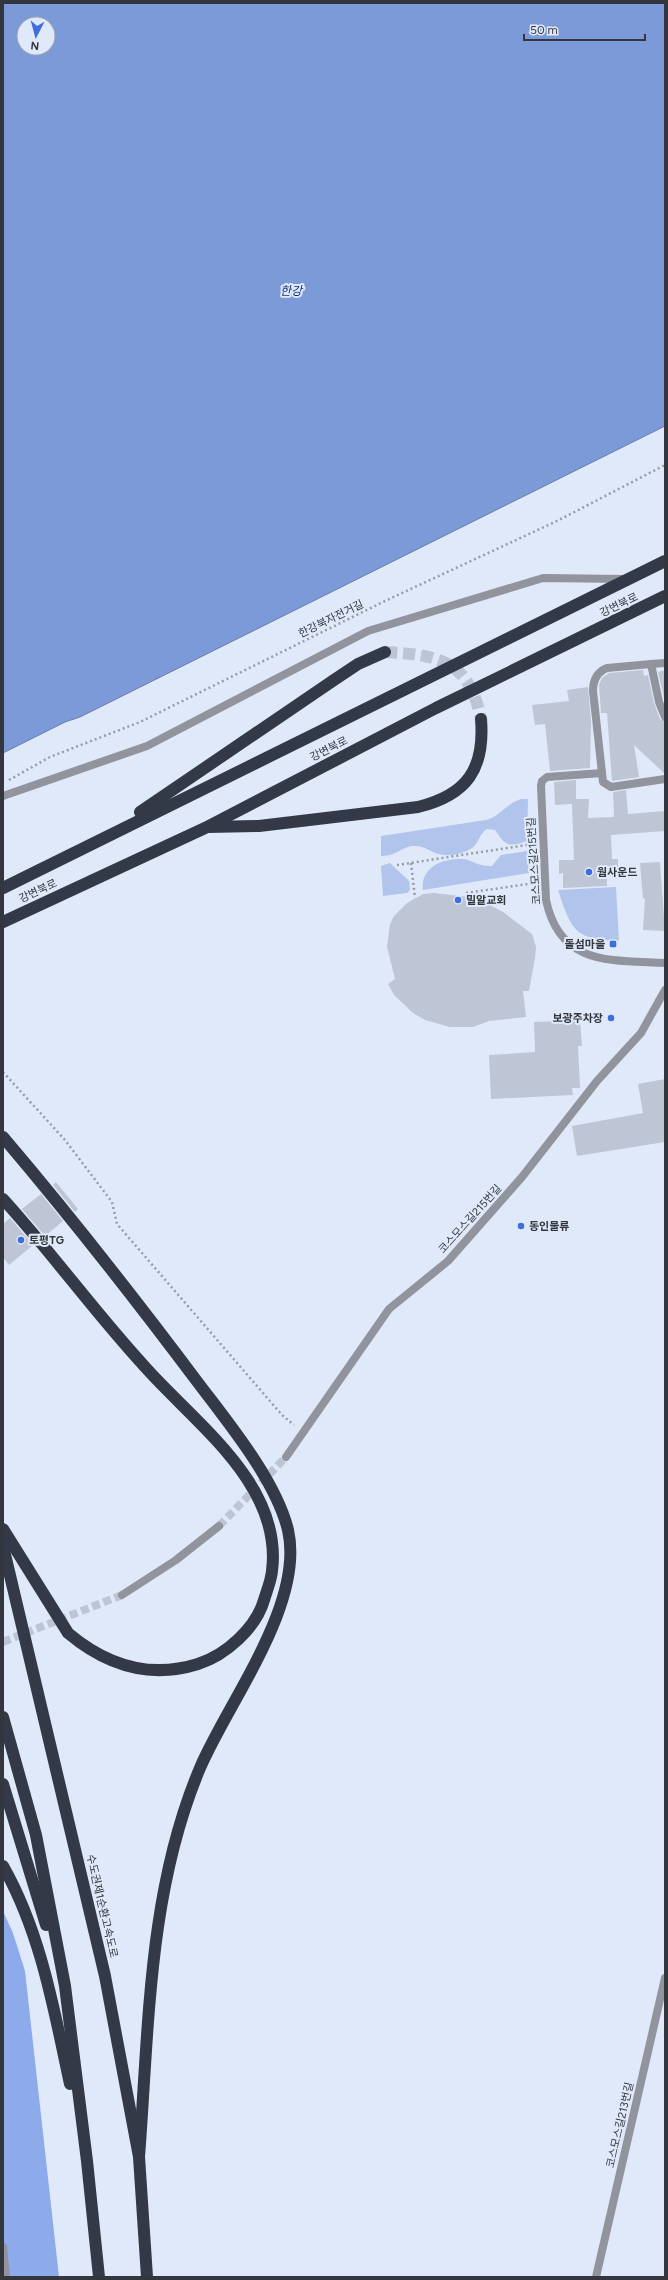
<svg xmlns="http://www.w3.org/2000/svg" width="668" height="2280" font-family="Figtree,'Noto Sans KR',sans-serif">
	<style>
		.green { fill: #b1c4ec }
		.forest { fill: #8daaea }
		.water { fill: #7d9ad8; stroke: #677caa; fill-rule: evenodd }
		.building { fill: #bec6d6 }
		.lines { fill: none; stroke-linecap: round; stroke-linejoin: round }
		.street-tunnel { stroke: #bdc5d4; stroke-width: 8; stroke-dasharray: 8 4; stroke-linecap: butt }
		.highway-tunnel { stroke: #bdc5d4; stroke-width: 12; stroke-dasharray: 12 6; stroke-linecap: butt }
		.path { stroke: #959ca8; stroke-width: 2.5; stroke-dasharray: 2 3; stroke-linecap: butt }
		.lane { stroke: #91949c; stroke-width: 8 }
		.street { stroke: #91949c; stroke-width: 8 }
		.highway { stroke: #333946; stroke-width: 12 }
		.poi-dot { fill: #406dde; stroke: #e0e9fa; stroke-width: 1.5 }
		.labels { text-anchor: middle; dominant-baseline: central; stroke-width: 4; stroke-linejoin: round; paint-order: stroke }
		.street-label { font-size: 11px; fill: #33373d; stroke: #e0e9fa }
		.poi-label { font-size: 11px; font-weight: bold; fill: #33373d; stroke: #e0e9fa; text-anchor: start }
		.water-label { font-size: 12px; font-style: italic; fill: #142f77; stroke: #e0e9fa }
	</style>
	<rect width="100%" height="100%" fill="#e0e9fa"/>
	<g class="green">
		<path d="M 521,799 L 528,799 L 527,841 C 508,848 505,845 495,830 L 487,829 C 479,834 479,843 472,848 C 463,854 449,857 439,854 C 430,852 424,845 413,846 C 401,847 397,856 381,856 L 381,836 L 486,820 C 501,816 505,804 521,799 Z"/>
		<path d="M 527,851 L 529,873 L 423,890 C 420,868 442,858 462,859 C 474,860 477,867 492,866 L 501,855 Z"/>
		<polygon points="390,863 409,881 410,890 407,893 383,896 381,866"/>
		<path d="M 616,887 L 619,941 C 574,939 572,931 558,890 Z"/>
	</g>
	<polygon class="forest" points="3,1911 13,1933 25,1971 59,2277 3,2277"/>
	<path class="water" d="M 3,3 L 665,3 L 665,426 L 80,717 L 65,722 L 3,753 ZM 24,24 L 48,24 L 48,48 L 24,48 Z"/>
	<g class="building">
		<polygon points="643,670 644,676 648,675 654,703 660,719 665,722 665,774 634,745 639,777 612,781 607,713 601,713 599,685 602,678 609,673"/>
		<polygon points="665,670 665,702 658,672"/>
		<polygon points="588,687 591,721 590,768 550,771 545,724 535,725 532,705 569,701 567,690"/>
		<polygon points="576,780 576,799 589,799 588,818 614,817 613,792 626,790 628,814 665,811 665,831 611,835 612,859 618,859 618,875 607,875 607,886 563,888 563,873 559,874 559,860 574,860 572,804 555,805 554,782"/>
		<polygon points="660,862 665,931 643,930 645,898 643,899 640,863"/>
		<polygon points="434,893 469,897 486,903 503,912 532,934 536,947 535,958 529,991 523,991 526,1017 489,1021 473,1027 450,1027 425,1020 413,1013 394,995 388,984 395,979 387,947 390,924 394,916 407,903 423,894"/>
		<polygon points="580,1020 582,1046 578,1046 580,1088 572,1088 573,1095 491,1099 489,1055 535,1052 534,1022"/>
		<polygon points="665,1079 665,1142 577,1156 572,1126 643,1113 638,1084"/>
		<polygon points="56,1182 78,1209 75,1212 53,1185"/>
		<polygon points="41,1194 63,1221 45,1236 22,1209"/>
		<polygon points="10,1218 33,1245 9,1265 3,1257 3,1224"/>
	</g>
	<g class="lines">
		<g class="street-tunnel">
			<polyline points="219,1526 286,1457"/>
			<polyline points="3,1642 122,1595"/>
		</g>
		<path class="highway-tunnel" d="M 385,652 C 439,655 469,660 481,719"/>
		<g class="path">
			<polyline points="9,780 50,757 140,722 387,600 557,521 665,465"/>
			<polyline points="411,863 415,898"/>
			<polyline points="397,865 533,844"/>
			<polyline points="466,893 535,883"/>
			<polyline points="3,1072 65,1140 112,1202 117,1224 282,1415 294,1425"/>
		</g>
		<g class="lane">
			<path d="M 651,664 L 607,668 C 597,672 593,681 593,691 L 603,782 L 611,787 L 665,779"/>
			<polyline points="541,786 542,781 547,777 602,773"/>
			<polyline points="3,796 147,746 368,631 543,578 625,579"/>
		</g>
		<g class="street">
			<polyline points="665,663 651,664 659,702 665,717"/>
			<path d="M 541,786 L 546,900 C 560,966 610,960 665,963"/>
			<polyline points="286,1457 389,1309 448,1261 522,1177 597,1081 641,1033 665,990"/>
			<polyline points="122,1595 176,1560 219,1526"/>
			<polyline points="3,2247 6,2277"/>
			<polyline points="596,2277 665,1978"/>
		</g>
		<g class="highway">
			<polyline points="140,812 334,680 358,664 385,652"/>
			<path d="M 208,827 L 259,826 L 418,807 C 467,795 485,769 481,719"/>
			<polyline points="3,888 665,561"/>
			<polyline points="3,922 205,828 436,708 665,596"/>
			<path d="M 3,1137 C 71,1217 136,1300 199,1384 C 230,1425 276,1481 288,1530 C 305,1604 228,1702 200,1768 C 148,1891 149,2026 139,2157"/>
			<path d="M 3,1199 C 53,1254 96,1314 146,1368 C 196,1424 283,1485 272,1571 C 271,1581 267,1590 264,1600 C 256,1628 226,1655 198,1664 C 150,1679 106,1665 68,1633 L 3,1529"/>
			<polyline points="3,1546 105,1976 139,2157 147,2277"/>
			<polyline points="3,1717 36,1835 65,1986 87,2161 99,2277"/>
			<polyline points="3,1784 46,1925"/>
			<path d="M 3,1866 C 41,1933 54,2010 70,2084"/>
		</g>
	</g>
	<g class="poi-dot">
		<circle cx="589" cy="872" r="4"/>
		<circle cx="458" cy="900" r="4"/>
		<rect x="609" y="940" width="8" height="8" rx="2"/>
		<circle cx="611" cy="1018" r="4"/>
		<circle cx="521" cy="1226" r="4"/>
		<circle cx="21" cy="1240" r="4"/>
	</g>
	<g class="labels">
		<g class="street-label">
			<text transform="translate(619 605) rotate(-26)">강변북로</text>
			<text transform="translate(331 619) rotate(-26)">한강북자전거길</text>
			<text transform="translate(329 749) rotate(-27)">강변북로</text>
			<text transform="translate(534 861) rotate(-94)">코스모스길215번길</text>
			<text transform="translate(38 891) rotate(-25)">강변북로</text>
			<text transform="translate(470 1219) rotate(-48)">코스모스길215번길</text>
			<text transform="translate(102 1906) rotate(77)">수도권제1순환고속도로</text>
			<text transform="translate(620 2125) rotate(-77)">코스모스길213번길</text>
		</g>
		<g class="poi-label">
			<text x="597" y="872">웜사운드</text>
			<text x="466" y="900">밀알교회</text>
			<text x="605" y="944" text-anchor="end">돌섬마을</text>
			<text x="603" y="1018" text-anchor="end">보광주차장</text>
			<text x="529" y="1226">동인물류</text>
			<text x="29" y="1240">토평TG</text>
		</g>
		<g class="water-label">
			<text x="291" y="291">한강</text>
		</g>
	</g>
	<rect width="668" height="2280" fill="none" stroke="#33373d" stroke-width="8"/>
	<g transform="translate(36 36) rotate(186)"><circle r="19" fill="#e0e9fa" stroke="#9ba2ae"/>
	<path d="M0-3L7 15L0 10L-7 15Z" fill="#406dde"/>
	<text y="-6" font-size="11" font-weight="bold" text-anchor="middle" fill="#33373d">N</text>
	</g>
	<path d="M524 34v6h121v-6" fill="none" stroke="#33373d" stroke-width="2"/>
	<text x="530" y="34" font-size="12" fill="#33373d" stroke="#e0e9fa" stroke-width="3" paint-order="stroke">50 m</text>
</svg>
